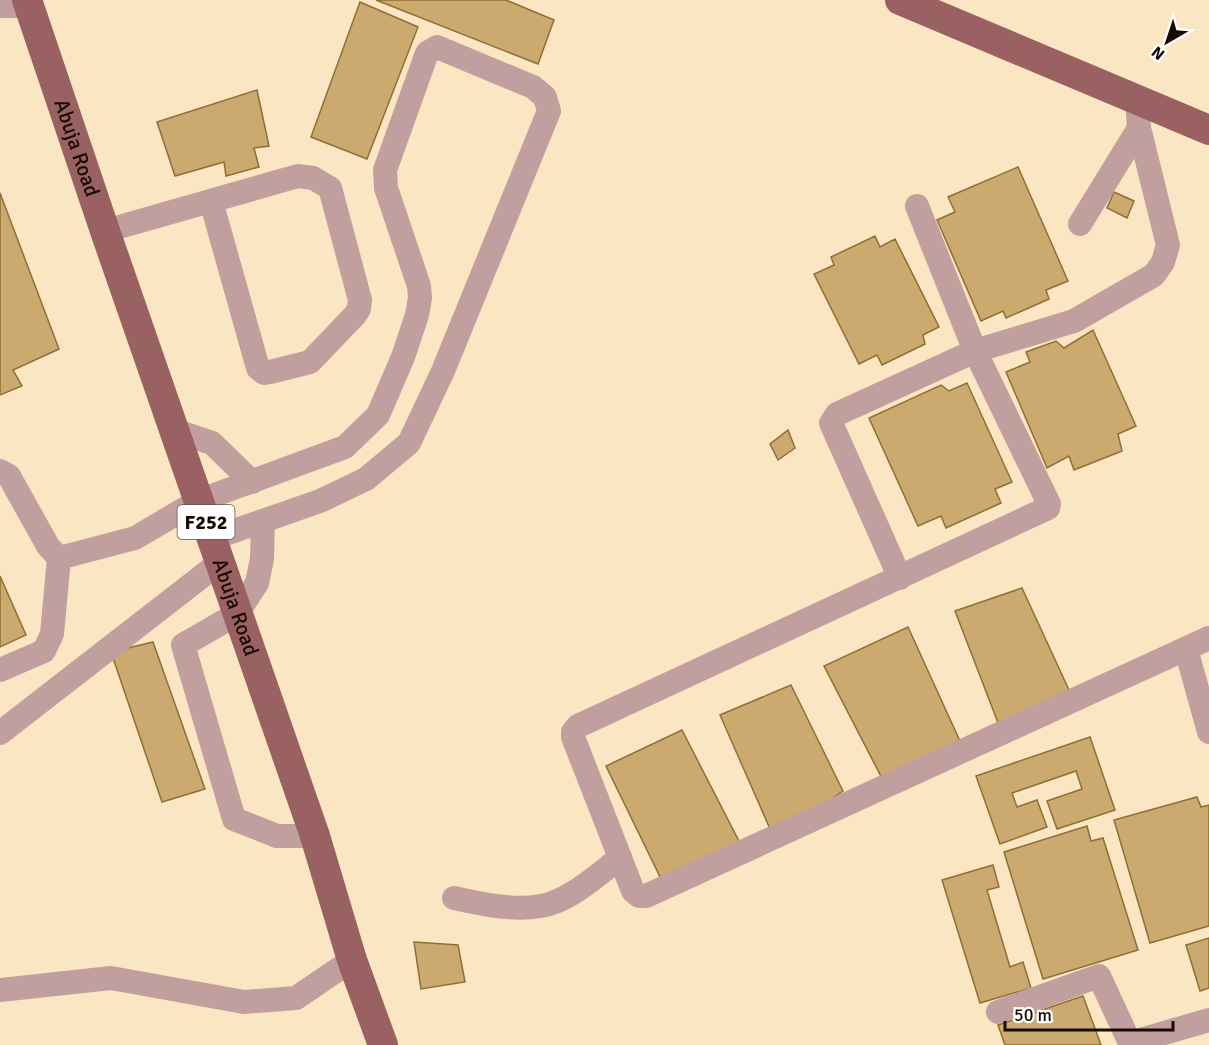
<svg xmlns="http://www.w3.org/2000/svg" width="1209" height="1045" font-family="Signika,sans-serif">
	<style>
		.building { fill: #cba96f; stroke: #8e6f35; stroke-width: 1.5 }
		.lines { fill: none; stroke-linecap: round; stroke-linejoin: round }
		.minor { stroke: #c09f9e; stroke-width: 24 }
		.major { stroke: #996161; stroke-width: 30 }
		.labels { text-anchor: middle; dominant-baseline: central; stroke-width: 6; stroke-linejoin: round; paint-order: stroke }
		.shield { fill: #fff; stroke: #5d554c; stroke-width: 1.5 }
		.shield-label { font-size: 20px; font-weight: bold; fill: #180c00 }
		.street-label { font-size: 21px; fill: #180c00; stroke: #fff }
	</style>
	<rect width="100%" height="100%" fill="#fbe6c3"/>
	<g class="building">
		<polygon points="376,0 506,0 554,20 538,64"/>
		<polygon points="360,2 418,27 367,159 311,137"/>
		<polygon points="257,90 269,146 254,148 259,167 226,176 224,162 175,176 157,122"/>
		<polygon points="1018,167 1068,281 1046,290 1049,299 1006,318 1003,311 981,321 937,220 955,212 948,197"/>
		<polygon points="1114,192 1134,201 1127,218 1107,208"/>
		<polygon points="0,193 59,349 13,370 22,386 0,395"/>
		<polygon points="875,236 880,247 895,239 939,327 923,335 925,344 882,365 877,355 859,364 814,274 834,265 831,257"/>
		<polygon points="1093,330 1136,426 1118,434 1122,451 1074,470 1069,456 1047,468 1006,372 1030,362 1026,352 1056,341 1064,348"/>
		<polygon points="967,383 1012,482 995,489 1001,503 946,528 941,516 918,526 869,418 941,385 949,391"/>
		<polygon points="788,430 795,448 778,460 770,444"/>
		<polygon points="0,576 26,635 0,647"/>
		<polygon points="1022,588 1069,690 1002,733 955,611"/>
		<polygon points="908,627 964,750 886,786 824,666"/>
		<polygon points="153,642 205,789 162,802 111,652"/>
		<polygon points="791,685 843,791 774,838 720,715"/>
		<polygon points="682,730 744,851 665,887 606,766"/>
		<polygon points="1090,737 1115,810 1057,829 1047,801 1082,789 1076,771 1012,793 1017,807 1037,800 1047,827 1000,844 976,776"/>
		<polygon points="1197,797 1201,807 1209,805 1209,926 1150,943 1114,820"/>
		<polygon points="1087,826 1091,841 1103,838 1138,950 1043,979 1004,852"/>
		<polygon points="993,865 999,887 987,890 1010,967 1023,962 1031,988 980,1003 942,880"/>
		<polygon points="1209,938 1209,988 1200,991 1186,945"/>
		<polygon points="414,942 458,945 465,982 421,989"/>
		<polygon points="1083,996 1101,1045 1005,1045 998,1025"/>
	</g>
	<g class="lines">
		<g class="minor">
			<polyline points="0,6 29,6"/>
			<polyline points="917,206 975,351 1049,504 1048,508 578,726 573,732 573,737 633,891 639,896 646,896 1209,638"/>
			<polyline points="1080,224 1139,128"/>
			<polyline points="105,231 298,176 313,178 330,188 360,300 359,309 355,315 310,362 270,372 264,373 258,368 211,201"/>
			<polyline points="173,430 212,443 252,482"/>
			<polyline points="0,471 9,476 48,546 59,558 52,634 44,651 0,670"/>
			<polyline points="263,521 262,559 257,583 237,614 183,645 234,819 277,836 315,836"/>
			<polyline points="59,558 135,538 198,501 345,447 378,415 403,357 417,315 420,298 419,286 386,188 385,170 427,53 437,47 533,87 545,97 549,111 443,371 409,443 366,479 320,501 211,539"/>
			<polyline points="900,578 831,423 837,414 975,351 1074,321 1154,275 1163,262 1168,245 1139,128 1137,99"/>
			<polyline points="1186,649 1209,732"/>
			<polyline points="0,733 219,563"/>
			<path d="M 454,898 C 483,904 512,911 541,906 C 570,901 597,875 620,858"/>
			<polyline points="0,990 111,978 244,1002 296,998 352,960"/>
			<polyline points="998,1012 1099,976 1130,1043 1209,1020"/>
		</g>
		<g class="major">
			<path id="s1" d="M 27,0 L 105,231 L 315,836 L 352,960 L 383,1045"/>
			<polyline points="900,0 1209,130"/>
		</g>
	</g>
	<g class="labels">
		<rect class="shield" x="177.5" y="505" width="57" height="34" rx="4.5"/>
		<g class="shield-label">
			<text x="206" y="522">F252</text>
		</g>
		<g class="street-label">
			<text stroke="none"><textPath href="#s1" startOffset="156">Abuja Road</textPath></text>
			<text stroke="none"><textPath href="#s1" startOffset="642">Abuja Road</textPath></text>
		</g>
	</g>
	<g transform="translate(1167 42) rotate(219)" stroke="#ffffff" stroke-width="4.5" paint-order="stroke">
	<path d="M0-4.5L10 22L0 15L-10 22Z" fill="#180c00"/>
	<text y="-9" font-size="16" font-weight="bold" text-anchor="middle" fill="#180c00">N</text>
	</g>
	<path d="M1005 1021v9h168v-9" fill="none" stroke="#180c00" stroke-width="3"/>
	<text x="1014" y="1021" font-size="18" fill="#180c00" stroke="#ffffff" stroke-width="4.5" paint-order="stroke">50 m</text>
</svg>
